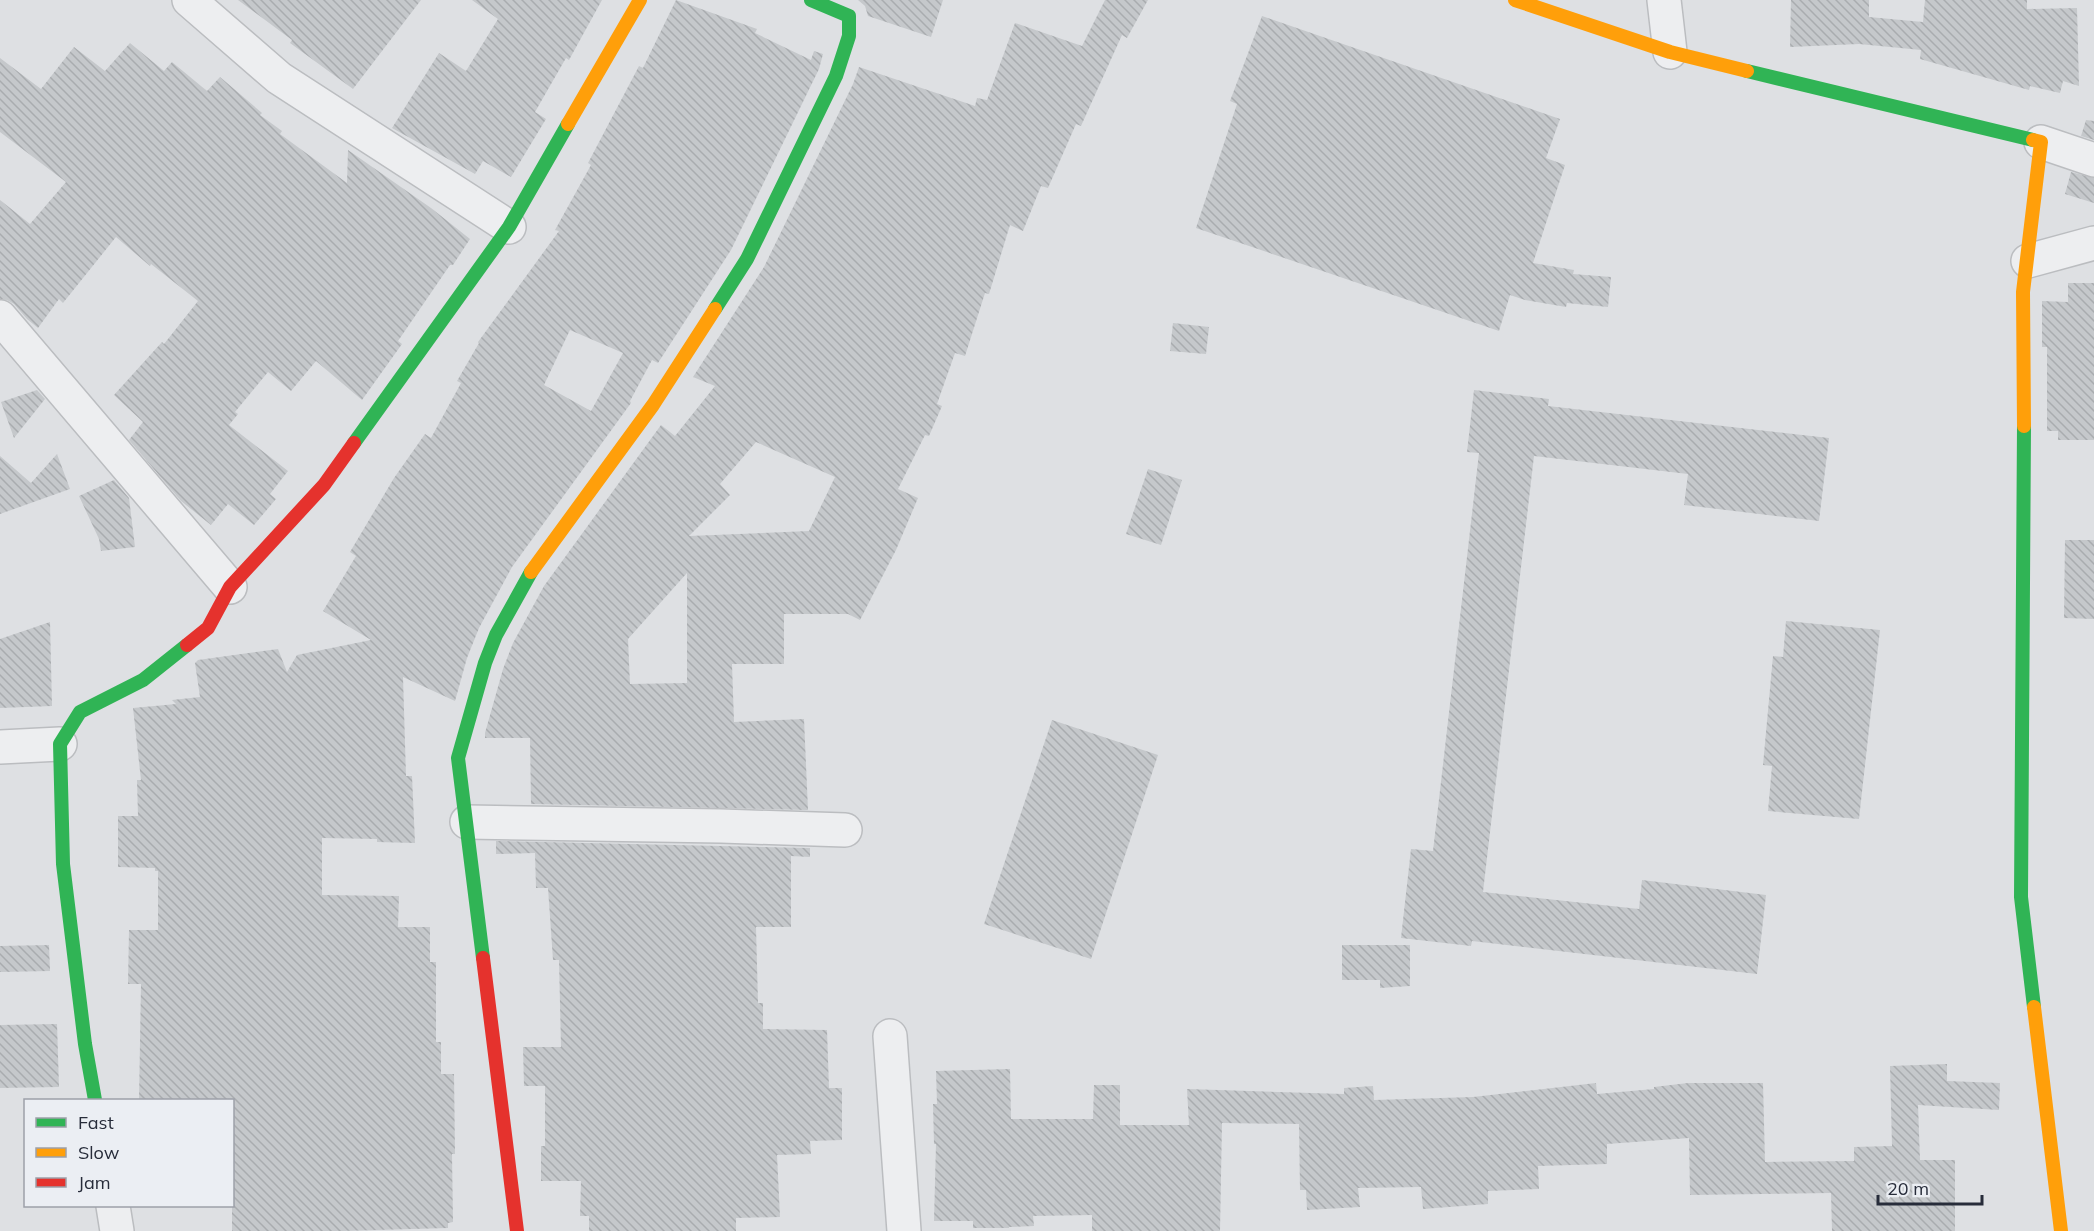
<svg xmlns="http://www.w3.org/2000/svg" width="2094" height="1231" font-family="Mulish,sans-serif">
	<style>
		.building { fill: url(#building-back-hatch); fill-rule: evenodd }
		.lines { fill: none; stroke-linecap: round; stroke-linejoin: round }
		.street-casing { stroke: #bbbdc0; stroke-width: 36 }
		.street { stroke: #edeef0; stroke-width: 33 }
		.fast { stroke: #30b455; stroke-width: 14 }
		.slow { stroke: #ff9f0a; stroke-width: 14 }
		.jam { stroke: #e5322d; stroke-width: 14 }
	</style>
	<defs>
		<pattern id="building-back-hatch" width="6" height="6" patternUnits="userSpaceOnUse" patternTransform="scale(1.5)"><rect width="6" height="6" fill="#c5c8cb"/><path d="M-1 5l2 2M0 0l6 6M5-1l2 2" fill="none" stroke="#a9acaf"/></pattern>
	</defs>
	<rect width="100%" height="100%" fill="#dee0e3"/>
	<g class="building">
		<polygon points="238,0 421,0 353,89 290,43 292,40"/>
		<polygon points="472,0 602,0 569,60 566,58 535,112 546,119 511,177 483,161 475,174 392,128 439,53 466,71 498,19"/>
		<path d="M 676,0 L 757,29 L 755,33 L 811,60 L 814,51 L 823,54 L 819,69 L 731,250 L 658,363 L 652,360 L 630,401 L 631,403 L 512,567 L 479,628 L 467,658 L 455,701 L 403,677 L 406,776 L 412,776 L 415,843 L 377,842 L 377,839 L 322,838 L 322,895 L 399,896 L 398,927 L 430,927 L 430,962 L 436,962 L 436,1042 L 441,1042 L 441,1074 L 454,1074 L 455,1154 L 452,1154 L 453,1222 L 448,1223 L 448,1228 L 342,1231 L 232,1231 L 232,1101 L 139,1101 L 141,984 L 128,984 L 129,930 L 158,930 L 158,871 L 155,871 L 155,868 L 118,867 L 118,816 L 138,816 L 137,780 L 141,780 L 133,708 L 176,704 L 172,700 L 200,697 L 195,663 L 198,660 L 278,649 L 287,672 L 297,655 L 371,640 L 323,611 L 356,556 L 350,552 L 394,478 L 425,434 L 431,438 L 461,383 L 457,381 L 479,343 L 478,342 L 559,231 L 555,230 L 591,165 L 588,163 L 639,66 L 643,68 ZM 570,330 L 623,353 L 591,411 L 544,385 Z"/>
		<polygon points="858,0 943,0 931,37 868,16 865,6"/>
		<path d="M 1105,0 L 1148,0 L 1127,38 L 1122,35 L 1081,126 L 1076,124 L 1048,188 L 1041,186 L 1023,231 L 1010,225 L 989,294 L 985,293 L 965,356 L 955,353 L 937,404 L 942,406 L 929,436 L 925,435 L 898,489 L 918,498 L 896,550 L 860,620 L 848,614 L 784,614 L 784,664 L 732,664 L 734,722 L 804,719 L 808,810 L 531,804 L 530,738 L 485,738 L 485,733 L 503,669 L 513,643 L 544,586 L 661,425 L 675,436 L 715,386 L 693,377 L 764,267 L 853,84 L 859,67 L 975,106 L 977,98 L 987,100 L 1015,23 L 1082,46 ZM 756,442 L 835,477 L 809,531 L 689,536 L 730,495 L 720,484 ZM 687,573 L 687,683 L 630,684 L 628,639 Z"/>
		<polygon points="1791,0 1869,0 1869,17 1923,22 1925,0 2027,0 2027,9 2077,8 2079,86 2063,81 2060,93 2030,86 2029,90 1920,59 1921,50 1859,44 1790,47"/>
		<polygon points="1262,16 1560,119 1546,158 1565,165 1533,263 1574,270 1573,274 1611,277 1608,307 1567,303 1566,307 1525,300 1510,295 1499,331 1196,228 1237,104 1230,101"/>
		<polygon points="130,43 164,71 172,62 207,91 220,77 262,113 260,115 282,131 280,134 347,183 348,150 431,208 470,239 453,265 450,265 398,341 402,344 362,400 316,361 291,391 268,372 235,412 238,414 229,425 288,471 270,494 276,499 254,525 228,504 211,525 181,501 129,440 143,422 114,395 162,342 164,344 198,301 151,264 150,266 116,237 63,303 59,299 38,328 27,319 14,304 7,300 0,299 0,200 30,224 66,182 0,132 0,58 41,89 74,47 105,71"/>
		<polygon points="2086,120 2094,121 2094,140 2081,136"/>
		<polygon points="2071,172 2094,178 2094,203 2065,194"/>
		<polygon points="2068,283 2094,283 2094,440 2058,440 2058,431 2047,431 2047,347 2042,347 2042,301 2068,302"/>
		<polygon points="1173,323 1209,327 1206,354 1170,351"/>
		<polygon points="37,390 45,399 14,438 1,402"/>
		<polygon points="1474,390 1549,399 1548,406 1829,438 1819,521 1684,505 1688,474 1534,456 1483,892 1639,909 1642,880 1766,895 1757,974 1472,941 1471,946 1401,938 1411,849 1433,851 1479,453 1467,452"/>
		<polygon points="57,454 70,489 0,514 0,456 31,483"/>
		<polygon points="1148,469 1182,480 1161,545 1126,534"/>
		<polygon points="114,480 129,498 135,547 101,551 99,539 79,496"/>
		<polygon points="2065,540 2094,540 2094,619 2064,618"/>
		<polygon points="1786,621 1880,630 1859,819 1768,811 1772,766 1763,765 1773,656 1783,657"/>
		<polygon points="50,622 52,706 0,708 0,639"/>
		<polygon points="1052,720 1158,755 1091,959 984,924"/>
		<polygon points="496,841 810,848 810,857 791,856 791,927 756,927 758,1003 763,1003 763,1029 827,1030 829,1088 842,1088 842,1140 810,1141 811,1154 777,1155 780,1217 736,1218 736,1231 589,1231 589,1216 580,1216 581,1181 541,1181 541,1146 545,1146 545,1086 524,1086 523,1047 561,1047 559,960 553,960 548,888 536,888 535,853 496,854"/>
		<polygon points="49,945 50,971 0,972 0,946"/>
		<polygon points="1342,945 1410,945 1410,986 1380,988 1380,980 1342,980"/>
		<polygon points="57,1024 59,1087 0,1088 0,1025"/>
		<polygon points="1947,1064 1947,1081 2000,1083 1999,1110 1918,1105 1920,1160 1955,1160 1955,1231 1832,1231 1831,1193 1690,1195 1689,1138 1607,1144 1607,1164 1538,1166 1539,1189 1488,1191 1488,1204 1423,1209 1421,1187 1358,1188 1360,1207 1307,1210 1306,1190 1300,1190 1299,1124 1222,1123 1220,1231 1092,1231 1092,1215 1033,1216 1034,1226 1009,1227 1009,1228 973,1228 973,1221 934,1221 936,1144 934,1144 933,1104 937,1104 936,1071 1010,1069 1011,1119 1093,1119 1094,1085 1120,1085 1120,1125 1189,1125 1187,1089 1344,1094 1344,1088 1373,1086 1374,1100 1473,1097 1596,1083 1597,1094 1654,1089 1654,1087 1688,1083 1763,1083 1765,1162 1854,1161 1854,1147 1892,1146 1890,1066"/>
	</g>
	<g class="lines">
		<g class="street-casing">
			<g id="street">
				<polyline points="189,0 279,78 509,227"/>
				<polyline points="1664,0 1670,52"/>
				<polyline points="2041,142 2094,160"/>
				<polyline points="2028,261 2094,243"/>
				<polyline points="0,317 230,587"/>
				<polyline points="0,747 60,744"/>
				<polyline points="467,822 721,826 845,830"/>
				<polyline points="890,1036 904,1231"/>
				<polyline points="113,1206 117,1231"/>
			</g>
		</g>
		<use href="#street" class="street"/>
		<g class="fast">
			<polyline points="1747,71 2033,140"/>
			<polyline points="715,309 747,259 836,76 849,36 849,16 811,0"/>
			<polyline points="2024,426 2021,897 2034,1007"/>
			<polyline points="354,443 509,227 568,124"/>
			<polyline points="483,958 458,758 485,663 496,635 531,572"/>
			<polyline points="95,1100 85,1044 63,864 60,744 80,712 143,680 187,645"/>
		</g>
		<g class="slow">
			<polyline points="1515,0 1670,52 1747,71"/>
			<polyline points="568,124 640,0"/>
			<polyline points="2024,426 2023,292 2041,142 2033,140"/>
			<polyline points="531,572 653,405 715,309"/>
			<polyline points="2034,1007 2061,1231"/>
		</g>
		<g class="jam">
			<polyline points="187,645 208,628 230,587 324,485 354,443"/>
			<polyline points="483,958 517,1231"/>
		</g>
	</g>
	<rect x="24" y="1099" width="210" height="108" fill="#ebeef3" stroke="#9da0a9" stroke-width="1.5"/>
	<rect x="36" y="1118" width="30" height="9" fill="#30b455" stroke="#9da0a9" stroke-width="1.5"/>
	<text x="78" y="1129" font-size="18" fill="#272c3a">Fast</text>
	<rect x="36" y="1148" width="30" height="9" fill="#ff9f0a" stroke="#9da0a9" stroke-width="1.5"/>
	<text x="78" y="1159" font-size="18" fill="#272c3a">Slow</text>
	<rect x="36" y="1178" width="30" height="9" fill="#e5322d" stroke="#9da0a9" stroke-width="1.5"/>
	<text x="78" y="1189" font-size="18" fill="#272c3a">Jam</text>
	<path d="M1878 1195v9h104v-9" fill="none" stroke="#272c3a" stroke-width="3"/>
	<text x="1887" y="1195" font-size="18" fill="#272c3a" stroke="#ebeef3" stroke-width="4.5" paint-order="stroke">20 m</text>
</svg>
